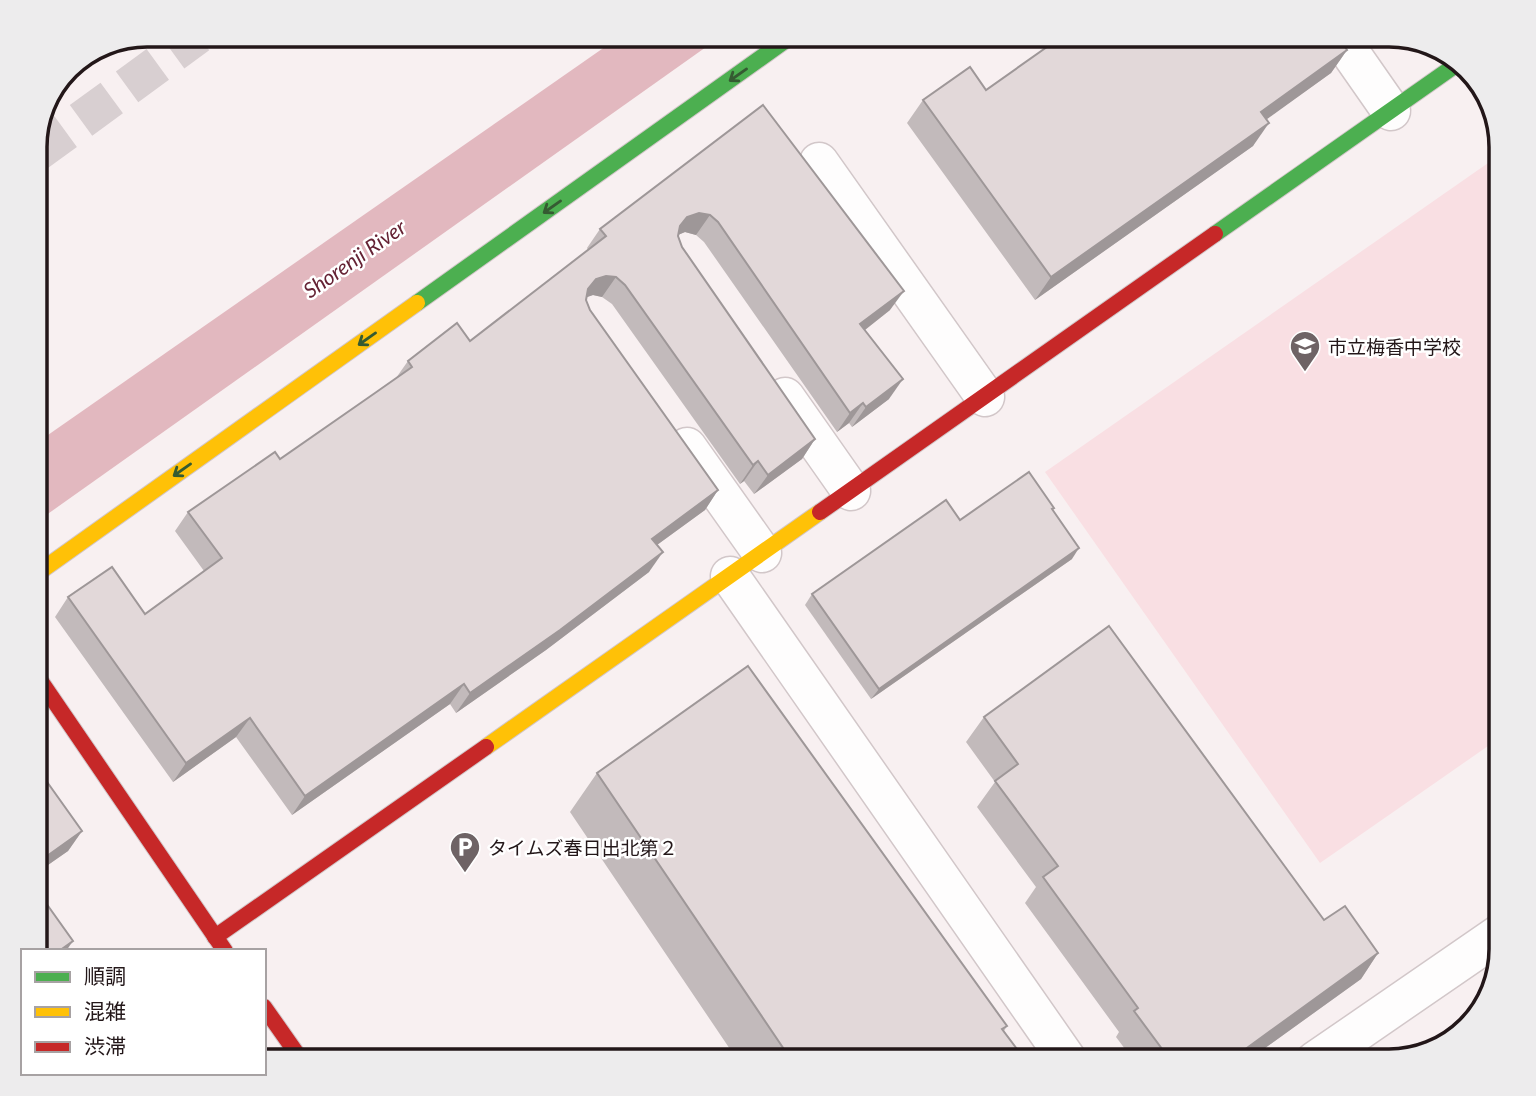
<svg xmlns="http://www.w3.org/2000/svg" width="1536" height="1096" font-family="Lato,'Noto Sans JP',sans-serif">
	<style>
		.green { fill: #f9dfe3 }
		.water { fill: #e2b8bf }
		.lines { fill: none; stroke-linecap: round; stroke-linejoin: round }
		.highway-tunnel { stroke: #d8cfd1; stroke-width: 38; stroke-dasharray: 38 19; stroke-linecap: butt }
		.street-casing { stroke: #d2c7c9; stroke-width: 41 }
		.fast-casing { stroke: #d2c7c9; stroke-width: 18 }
		.slow-casing { stroke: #d2c7c9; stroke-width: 18 }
		.jam-casing { stroke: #d2c7c9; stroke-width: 18 }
		.street { stroke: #fefdfd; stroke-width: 38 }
		.fast { stroke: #4caf50; stroke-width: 16 }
		.slow { stroke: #ffc107; stroke-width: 16 }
		.jam { stroke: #c62828; stroke-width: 16 }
		.wall { fill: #c2babb }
		.shaded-wall { fill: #9e9798 }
		.building { fill: #e2d8d9; stroke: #9e9798; stroke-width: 2 }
		.oneway { stroke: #355b32 }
		.labels { text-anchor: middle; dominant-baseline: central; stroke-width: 5; stroke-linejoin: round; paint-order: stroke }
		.poi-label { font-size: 19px; fill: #231719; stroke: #fff; text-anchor: start }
		.water-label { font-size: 21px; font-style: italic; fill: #652234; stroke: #fff }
		.rim { fill: none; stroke: #231719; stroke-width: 3.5 }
	</style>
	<rect width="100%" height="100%" fill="#f8f0f1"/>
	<polygon class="green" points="1501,154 1501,737 1320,863 1045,472"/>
	<polygon class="water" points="622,35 723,35 35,523 35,444"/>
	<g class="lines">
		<polyline class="highway-tunnel" points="35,154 198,35"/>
		<g class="street-casing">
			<g id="street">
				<polyline points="1338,35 1391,111"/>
				<polyline points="819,162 985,397"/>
				<polyline points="785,397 851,491"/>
				<polyline points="687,447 762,553"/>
				<polyline points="730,576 1068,1061"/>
				<polyline points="1315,1061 1501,933"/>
			</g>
		</g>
		<g class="fast-casing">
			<g id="fast">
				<polyline points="1215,234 1460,62"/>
				<polyline points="417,303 793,35"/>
			</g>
		</g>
		<g class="slow-casing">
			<g id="slow">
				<polyline points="35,575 417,303"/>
				<polyline points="486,747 820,512"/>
			</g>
		</g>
		<g class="jam-casing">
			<g id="jam">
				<polyline points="820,512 1215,234"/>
				<polyline points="35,673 225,951"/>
				<polyline points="215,937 486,747"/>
				<polyline points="264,1007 302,1061"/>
			</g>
		</g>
		<use href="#street" class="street"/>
		<use href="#fast" class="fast"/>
		<use href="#slow" class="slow"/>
		<use href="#jam" class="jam"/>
	</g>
	<g class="wall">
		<polygon points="1365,35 1389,35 1402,39 1369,41"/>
		<polygon points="1347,50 1331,73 1266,119 1253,146 1035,300 907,123 923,100 986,90"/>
		<polygon points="763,105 890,310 865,330 889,399 852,427 849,423 837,432 704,242 696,235 685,232 678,235 682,247 815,439 802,459 754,494 744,481 740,484 612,304 602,297 593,295 586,297 586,300 590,310 718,490 705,510 657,545 649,572 546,650 456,713 450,704 292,815 236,737 173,782 55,617 68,597 145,614 204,571 175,531 188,512 280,459 396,378 408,361 470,341 588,250 587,248 600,229"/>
		<polygon points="1052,510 1072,559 871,699 805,605 812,594 960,520"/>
		<polygon points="984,717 1324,920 1378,953 1361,979 1247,1061 1134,1061 1116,1037 1119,1032 1025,903 1036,887 977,807 995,782 966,742"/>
		<polygon points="35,765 82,831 68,851 35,874"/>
		<polygon points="597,773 1007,1026 1004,1031 1026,1061 738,1061 570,812"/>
	</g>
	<g class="shaded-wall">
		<polygon points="1373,35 1389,35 1402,39 1369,41"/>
		<polygon points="1347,50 1331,73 1245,135 1261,112"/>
		<polygon points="1269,123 1253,146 1035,300 1051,277"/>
		<polygon points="699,213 710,215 696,235 685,232 673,237 666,245 687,217"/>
		<polygon points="606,276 616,277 602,297 593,295 582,299 588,289 596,279"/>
		<polygon points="904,291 890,310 847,344 860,324"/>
		<polygon points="903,379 889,399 852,427 866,407"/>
		<polygon points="863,403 849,423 837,432 850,413"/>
		<polygon points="815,439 802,459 754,494 768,475"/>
		<polygon points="758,461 744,481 740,484 753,465"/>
		<polygon points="718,490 705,510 639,558 652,539"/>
		<polygon points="1079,548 1072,559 871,699 879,689"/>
		<polygon points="663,552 649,572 546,650 456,713 470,693"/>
		<polygon points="464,684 450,704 292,815 305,796"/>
		<polygon points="250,718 236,737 173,782 186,763"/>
		<polygon points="82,831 68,851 35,874 35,872 47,856"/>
		<polygon points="73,941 66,951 59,951"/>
		<polygon points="1378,953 1361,979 1247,1061 1229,1061"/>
	</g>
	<g class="building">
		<polygon points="1064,35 1337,35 1347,50 1261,112 1269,123 1051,277 923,100 970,67 986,90"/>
		<polygon points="763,105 904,291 860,324 903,379 866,407 863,403 850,413 718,222 710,215 699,213 687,217 680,226 678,236 682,247 815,439 768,475 758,461 753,465 625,285 616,277 606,276 596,279 588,289 586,300 590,310 718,490 652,539 663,552 560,630 470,693 464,684 305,796 250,718 186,763 68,597 112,567 145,614 222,558 188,512 275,452 280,459 375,393 412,367 408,361 457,323 470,341 606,236 600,229"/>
		<polygon points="1029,472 1054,508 1052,509 1079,548 879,689 812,594 946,500 960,520"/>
		<polygon points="1109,626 1324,920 1345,906 1378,953 1229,1061 1171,1061 1134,1011 1138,1008 1043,877 1058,866 995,781 1018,764 984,717"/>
		<polygon points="748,666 1007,1026 1002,1029 1026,1061 792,1061 597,773"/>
		<polygon points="35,765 82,831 47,856 35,840"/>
		<polygon points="36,889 73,941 59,951 35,951 35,890"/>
		<polygon points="264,1052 271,1061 264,1061"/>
	</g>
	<defs><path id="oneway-shaft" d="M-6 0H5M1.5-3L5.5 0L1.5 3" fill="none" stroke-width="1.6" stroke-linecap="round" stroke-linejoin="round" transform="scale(1.75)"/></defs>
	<g class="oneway">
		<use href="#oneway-shaft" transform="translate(738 75) rotate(145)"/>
		<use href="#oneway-shaft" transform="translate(552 207) rotate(145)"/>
		<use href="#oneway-shaft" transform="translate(367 339) rotate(145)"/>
		<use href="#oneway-shaft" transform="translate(182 470) rotate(145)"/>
	</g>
	<defs>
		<g id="school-pin" transform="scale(1.575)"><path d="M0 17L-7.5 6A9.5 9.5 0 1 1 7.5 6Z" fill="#6e6365" stroke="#fff"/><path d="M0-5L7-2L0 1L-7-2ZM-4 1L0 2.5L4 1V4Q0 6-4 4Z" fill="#fff"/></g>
		<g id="parking-pin" transform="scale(1.575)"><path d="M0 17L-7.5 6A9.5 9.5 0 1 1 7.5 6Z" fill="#6e6365" stroke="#fff"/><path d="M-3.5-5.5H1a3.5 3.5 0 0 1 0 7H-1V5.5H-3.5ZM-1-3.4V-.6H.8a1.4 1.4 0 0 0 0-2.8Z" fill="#fff"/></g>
	</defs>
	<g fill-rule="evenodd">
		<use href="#school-pin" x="1305" y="346"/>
		<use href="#parking-pin" x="465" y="847"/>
	</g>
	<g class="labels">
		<g class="poi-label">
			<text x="1328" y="346">市立梅香中学校</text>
			<text x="488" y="847">タイムズ春日出北第２</text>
		</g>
		<g class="water-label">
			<text transform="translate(354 258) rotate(-35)">Shorenji River</text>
		</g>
	</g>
	<path d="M0 0H1536V1096H0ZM147 47H1389A100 100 0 0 1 1489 147V949A100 100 0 0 1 1389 1049H147A100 100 0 0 1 47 949V147A100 100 0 0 1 147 47Z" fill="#edeced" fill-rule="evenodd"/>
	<path class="rim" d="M147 47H1389A100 100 0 0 1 1489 147V949A100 100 0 0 1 1389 1049H147A100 100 0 0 1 47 949V147A100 100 0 0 1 147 47Z"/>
	<rect x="21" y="949" width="245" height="126" fill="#ffffff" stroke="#a7a2a3" stroke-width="2"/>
	<rect x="35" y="972" width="35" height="10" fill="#4caf50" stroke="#a7a2a3" stroke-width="2"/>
	<text x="84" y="984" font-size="21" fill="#231719">順調</text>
	<rect x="35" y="1007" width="35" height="10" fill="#ffc107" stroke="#a7a2a3" stroke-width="2"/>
	<text x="84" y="1019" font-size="21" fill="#231719">混雑</text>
	<rect x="35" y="1042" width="35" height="10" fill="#c62828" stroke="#a7a2a3" stroke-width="2"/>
	<text x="84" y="1054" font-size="21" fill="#231719">渋滞</text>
</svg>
